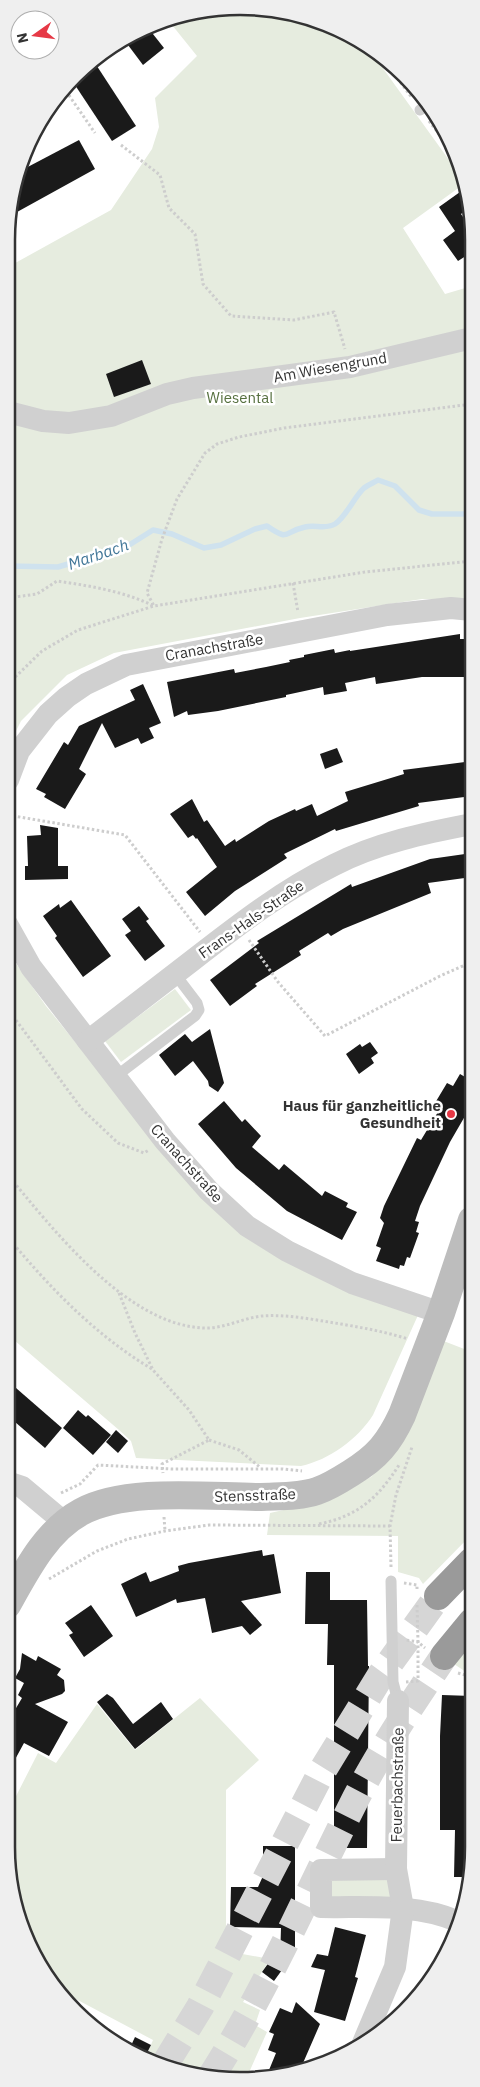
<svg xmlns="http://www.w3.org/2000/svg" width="480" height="2087" font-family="'IBM Plex Sans',sans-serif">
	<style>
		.green { fill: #e6ecdf }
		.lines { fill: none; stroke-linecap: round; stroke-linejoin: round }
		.stream { stroke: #cfe2ee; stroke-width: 5.5 }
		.building { fill: #1a1a1a }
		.highway-tunnel { stroke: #d6d6d6; stroke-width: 28; stroke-dasharray: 28 14; stroke-linecap: butt }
		.path { stroke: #cdcdcd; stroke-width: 3; stroke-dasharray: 2.5 2.5; stroke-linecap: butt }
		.lane { stroke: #d0d0d0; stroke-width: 11 }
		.street { stroke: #d0d0d0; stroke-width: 22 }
		.secondary { stroke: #bdbdbd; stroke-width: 28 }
		.highway { stroke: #9a9a9a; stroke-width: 28 }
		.poi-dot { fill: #e63946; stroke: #fff; stroke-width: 2 }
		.labels { text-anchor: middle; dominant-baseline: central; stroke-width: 5; stroke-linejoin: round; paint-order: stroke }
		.street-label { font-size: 15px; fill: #333; stroke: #fff }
		.park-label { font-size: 15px; fill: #56703f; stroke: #fff }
		.poi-label { font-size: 15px; font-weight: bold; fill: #333; stroke: #fff; text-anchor: end }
		.water-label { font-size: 16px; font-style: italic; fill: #3f7597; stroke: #fff }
		.rim { fill: none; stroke: #333; stroke-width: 2.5 }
	</style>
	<rect width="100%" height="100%" fill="#fff"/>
	<g class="green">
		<polygon points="271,8 344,30 369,49 462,178 464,184 403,228 445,294 472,286 472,599 422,599 300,618 114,653 67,675 21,721 8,747 8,267 111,210 152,149 159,127 155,98 197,56 168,20 180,14 242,10 247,16 255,9"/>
		<path d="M 7,951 L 46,1006 L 153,1138 L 240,1232 L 419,1313 L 373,1415 C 358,1439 329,1460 301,1466 L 136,1458 L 131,1441 L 119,1430 L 7,1334 Z"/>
		<polygon points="175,989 191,1010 121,1062 105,1041"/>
		<polygon points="441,1340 472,1352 472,1534 423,1584 419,1578 398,1572 398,1536 267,1535 270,1513 324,1501 371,1477 398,1448"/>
		<polygon points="472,1646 472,1676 454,1664"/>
		<polygon points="200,1698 259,1760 226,1790 226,1951 270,1959 243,2002 260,2010 255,2025 267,2032 247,2077 224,2080 145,2059 153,2040 57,1989 24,1936 6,1847 6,1809 11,1806 38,1753 56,1763 97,1704 135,1750"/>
		<polygon points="396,1869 403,1908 321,1907 321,1870"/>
	</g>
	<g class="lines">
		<path class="stream" d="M 8,566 L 58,567 L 126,547 L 153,530 L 172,534 L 204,548 L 221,545 L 255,529 L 267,526 C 290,542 283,532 305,527 C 315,524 325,530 335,524 C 346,517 354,497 364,488 C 368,485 373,483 378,480 L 395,486 L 419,510 L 432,514 L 472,514"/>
	</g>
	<g class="building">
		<polygon points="149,29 164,48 143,65 125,41"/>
		<polygon points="93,60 136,126 112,141 73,82"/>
		<polygon points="79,140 95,169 8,217 8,209 22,170"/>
		<polygon points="460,192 470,207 461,214 472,230 472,252 458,261 443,240 455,231 439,207"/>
		<polygon points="142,360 151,384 114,397 106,374"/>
		<polygon points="460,634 460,639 472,639 472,677 422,677 376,684 375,677 345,683 347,691 324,695 323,687 286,695 286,697 218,711 188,715 187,711 174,717 167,682 234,669 235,673 266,667 290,662 289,660 304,657 304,655 334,649 335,653 350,650 350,651"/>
		<polygon points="143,684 161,723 149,728 154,738 141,744 138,738 115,748 102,723 79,769 86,774 65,809 44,797 46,794 36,789 64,742 68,745 79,726 135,700 130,690"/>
		<polygon points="337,748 343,762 325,769 320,754"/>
		<polygon points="465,762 465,768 472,767 472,796 418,803 419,806 336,831 335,829 284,854 287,858 235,891 205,916 186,892 217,867 197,838 196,839 193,835 188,838 170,814 192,799 204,822 207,820 225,846 235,839 236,842 269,821 295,809 296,811 312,804 317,816 348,801 345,792 404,774 403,770"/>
		<polygon points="40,825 58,828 58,866 68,866 68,879 25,880 25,866 28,866 27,836 41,835"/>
		<polygon points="472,853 472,877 428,883 431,893 343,929 331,936 328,933 299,951 301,955 255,984 257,986 230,1006 210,980 259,943 257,941 351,884 352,887 430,859"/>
		<polygon points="71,900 111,956 83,977 55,938 57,936 43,916 59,904 60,908"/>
		<polygon points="139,906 149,919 146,921 165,946 145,961 125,935 131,931 122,919"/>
		<polygon points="210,1029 224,1083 218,1092 209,1086 208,1081 193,1061 175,1076 159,1055 185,1034 192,1042"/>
		<polygon points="370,1042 378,1053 371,1058 374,1063 359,1074 346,1054 360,1044 362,1047"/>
		<polygon points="460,1074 472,1081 472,1104 450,1142 420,1206 415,1221 419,1222 416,1232 419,1233 410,1258 407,1257 404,1266 400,1265 399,1269 376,1261 381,1248 376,1246 384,1223 380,1218 384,1206 417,1138 421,1140 441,1107 435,1103 447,1083 453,1086"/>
		<polygon points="224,1101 242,1122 245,1119 261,1136 252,1147 279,1170 284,1164 322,1196 325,1191 348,1203 346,1207 357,1212 342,1240 287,1211 236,1168 198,1124"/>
		<polygon points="16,1388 62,1428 45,1448 7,1415 7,1399"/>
		<polygon points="78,1410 86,1417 88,1415 111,1435 93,1455 63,1428"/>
		<polygon points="116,1430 128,1441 118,1453 106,1442"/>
		<polygon points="262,1550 263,1556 274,1554 281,1593 241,1601 262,1625 250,1635 242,1626 212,1633 205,1598 177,1603 176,1599 136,1617 121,1584 144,1573 146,1572 150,1582 179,1571 178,1566 189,1563"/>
		<polygon points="306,1572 330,1572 330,1600 367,1600 368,1666 369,1666 367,1848 334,1848 334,1665 327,1665 328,1624 305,1624"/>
		<polygon points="91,1605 113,1636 84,1657 69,1635 73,1633 65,1623"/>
		<polygon points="22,1653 36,1661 38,1656 61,1669 57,1675 64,1680 65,1691 62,1694 35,1704 68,1722 49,1756 24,1743 6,1776 6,1725 22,1698 18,1695 24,1683 15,1678 20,1669"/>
		<polygon points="107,1694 113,1698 133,1724 161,1702 173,1719 135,1749 97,1702"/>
		<polygon points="442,1695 472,1696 472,1877 454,1877 455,1830 440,1830 440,1736"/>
		<polygon points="263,1846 295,1846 295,1952 274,1981 262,1972 272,1958 280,1960 281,1928 230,1927 231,1887 258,1887 263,1876"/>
		<polygon points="335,1927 366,1935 355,1977 358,1978 345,2021 314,2012 325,1970 311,1967 317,1954 328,1956"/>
		<polygon points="296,2002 320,2024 300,2070 267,2075 276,2053 268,2050 274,2034 269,2032 280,2008 292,2013"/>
		<polygon points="135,2037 151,2045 144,2059 136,2057 129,2050"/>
	</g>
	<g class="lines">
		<g class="highway-tunnel">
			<polyline points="165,2064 200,2007 321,1773 381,1675 438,1596"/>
			<path d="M 211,2077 C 268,1987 308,1892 356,1798 C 382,1748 413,1702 444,1656"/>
		</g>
		<g class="path">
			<polyline points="383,58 412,98"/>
			<polyline points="66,91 95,133"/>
			<polyline points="429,121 455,155"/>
			<polyline points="121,145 160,175 169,208 195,234 203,284 231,316 294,320 334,312 345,349"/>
			<polyline points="293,583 298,612"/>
			<path d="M 8,598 L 37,594 L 57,581 C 90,586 123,591 154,606 L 365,572 L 472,561"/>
			<polyline points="8,684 42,651 78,630 154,606 147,593 162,539 177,499 205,453 217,444 239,437 284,428 472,404"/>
			<polyline points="8,815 125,835 200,932"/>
			<polyline points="249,940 278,982 325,1036 440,976 472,962"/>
			<polyline points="7,1008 82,1109 118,1143 144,1153 149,1150"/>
			<path d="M 7,1174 C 53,1229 128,1327 206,1328 C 226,1328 243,1318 262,1316 C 288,1314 315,1320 341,1324 C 364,1328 386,1332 408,1339"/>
			<path d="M 7,1236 C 49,1287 95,1335 152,1369"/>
			<polyline points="119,1293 135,1333 153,1370 189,1410 209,1440 162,1464 163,1473"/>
			<polyline points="209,1440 239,1450 261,1468"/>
			<polyline points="61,1493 80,1484 98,1465 172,1469 283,1469 302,1471"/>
			<polyline points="164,1517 165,1531"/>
			<path d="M 319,1524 C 358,1516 378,1498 399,1465"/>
			<polyline points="7,1547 11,1551"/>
			<polyline points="391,1567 390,1526 396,1495 412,1447"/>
			<polyline points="49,1579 97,1551 128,1539 165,1531 209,1525 390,1526"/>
			<polyline points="404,1583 417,1585 417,1589"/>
			<polyline points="417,1605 418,1642 425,1648"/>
			<polyline points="458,1673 472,1677"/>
			<polyline points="406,1682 418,1681 418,1642 406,1640"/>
		</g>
		<g class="lane">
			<polyline points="420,110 427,105"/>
			<polyline points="115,1077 195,1016 199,1010 197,1003 175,974"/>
			<polyline points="391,1581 393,1682 398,1701"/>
		</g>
		<g class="street">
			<polyline points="8,412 43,421 69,423 111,416 167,394 193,388 350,367 472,338"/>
			<polyline points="8,780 19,751 48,714 67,697 86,684 126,665 387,615 451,608 472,610"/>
			<polyline points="7,924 31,967 165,1141 209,1191 247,1226 287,1251 352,1283 441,1313"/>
			<path d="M 88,1041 C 123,1014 158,987 193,960 C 238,925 283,890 334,865 C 377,843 425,833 472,824"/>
			<polyline points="7,1482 22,1487 65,1523"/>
			<path d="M 396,1869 L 321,1870 L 321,1907 C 366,1908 415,1903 457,1921"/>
			<polyline points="363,2043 395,1967 403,1908 396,1869 398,1701"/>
		</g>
		<path class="secondary" d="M 7,1605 C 26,1571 46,1531 81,1512 C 126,1487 209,1497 261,1497 C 280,1496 299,1497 317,1491 C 329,1487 340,1480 351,1473 C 377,1457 389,1443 402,1415 L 441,1313 L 472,1220"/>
		<g class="highway">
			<polyline points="438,1596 472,1561"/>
			<polyline points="444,1656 472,1622"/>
		</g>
	</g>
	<circle class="poi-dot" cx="451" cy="1114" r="5"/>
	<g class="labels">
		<g class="street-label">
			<text transform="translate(330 367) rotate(-10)">Am Wiesengrund</text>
			<text transform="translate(214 647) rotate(-10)">Cranachstraße</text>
			<text transform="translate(251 919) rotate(-35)">Frans-Hals-Straße</text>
			<text transform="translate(187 1163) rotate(48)">Cranachstraße</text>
			<text transform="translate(255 1495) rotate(-2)">Stensstraße</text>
			<text transform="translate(397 1785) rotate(-89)">Feuerbachstraße</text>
		</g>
		<g class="park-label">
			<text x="240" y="397">Wiesental</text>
		</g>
		<g class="poi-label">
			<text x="441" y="1105">Haus für ganzheitliche<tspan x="441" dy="17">Gesundheit</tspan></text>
		</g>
		<g class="water-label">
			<text transform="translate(98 554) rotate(-19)">Marbach</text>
		</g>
	</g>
	<path d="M0 0H480V2087H0ZM240 15H240A225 225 0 0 1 465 240V1847A225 225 0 0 1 240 2072H240A225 225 0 0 1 15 1847V240A225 225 0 0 1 240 15Z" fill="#efefef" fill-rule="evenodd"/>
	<path class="rim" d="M240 15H240A225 225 0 0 1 465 240V1847A225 225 0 0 1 240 2072H240A225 225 0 0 1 15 1847V240A225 225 0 0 1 240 15Z"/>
	<g transform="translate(35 35) rotate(256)"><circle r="24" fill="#ffffff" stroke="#adadad"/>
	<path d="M0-4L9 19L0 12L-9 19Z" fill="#e63946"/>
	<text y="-8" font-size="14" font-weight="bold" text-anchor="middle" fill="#333333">N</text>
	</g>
</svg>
